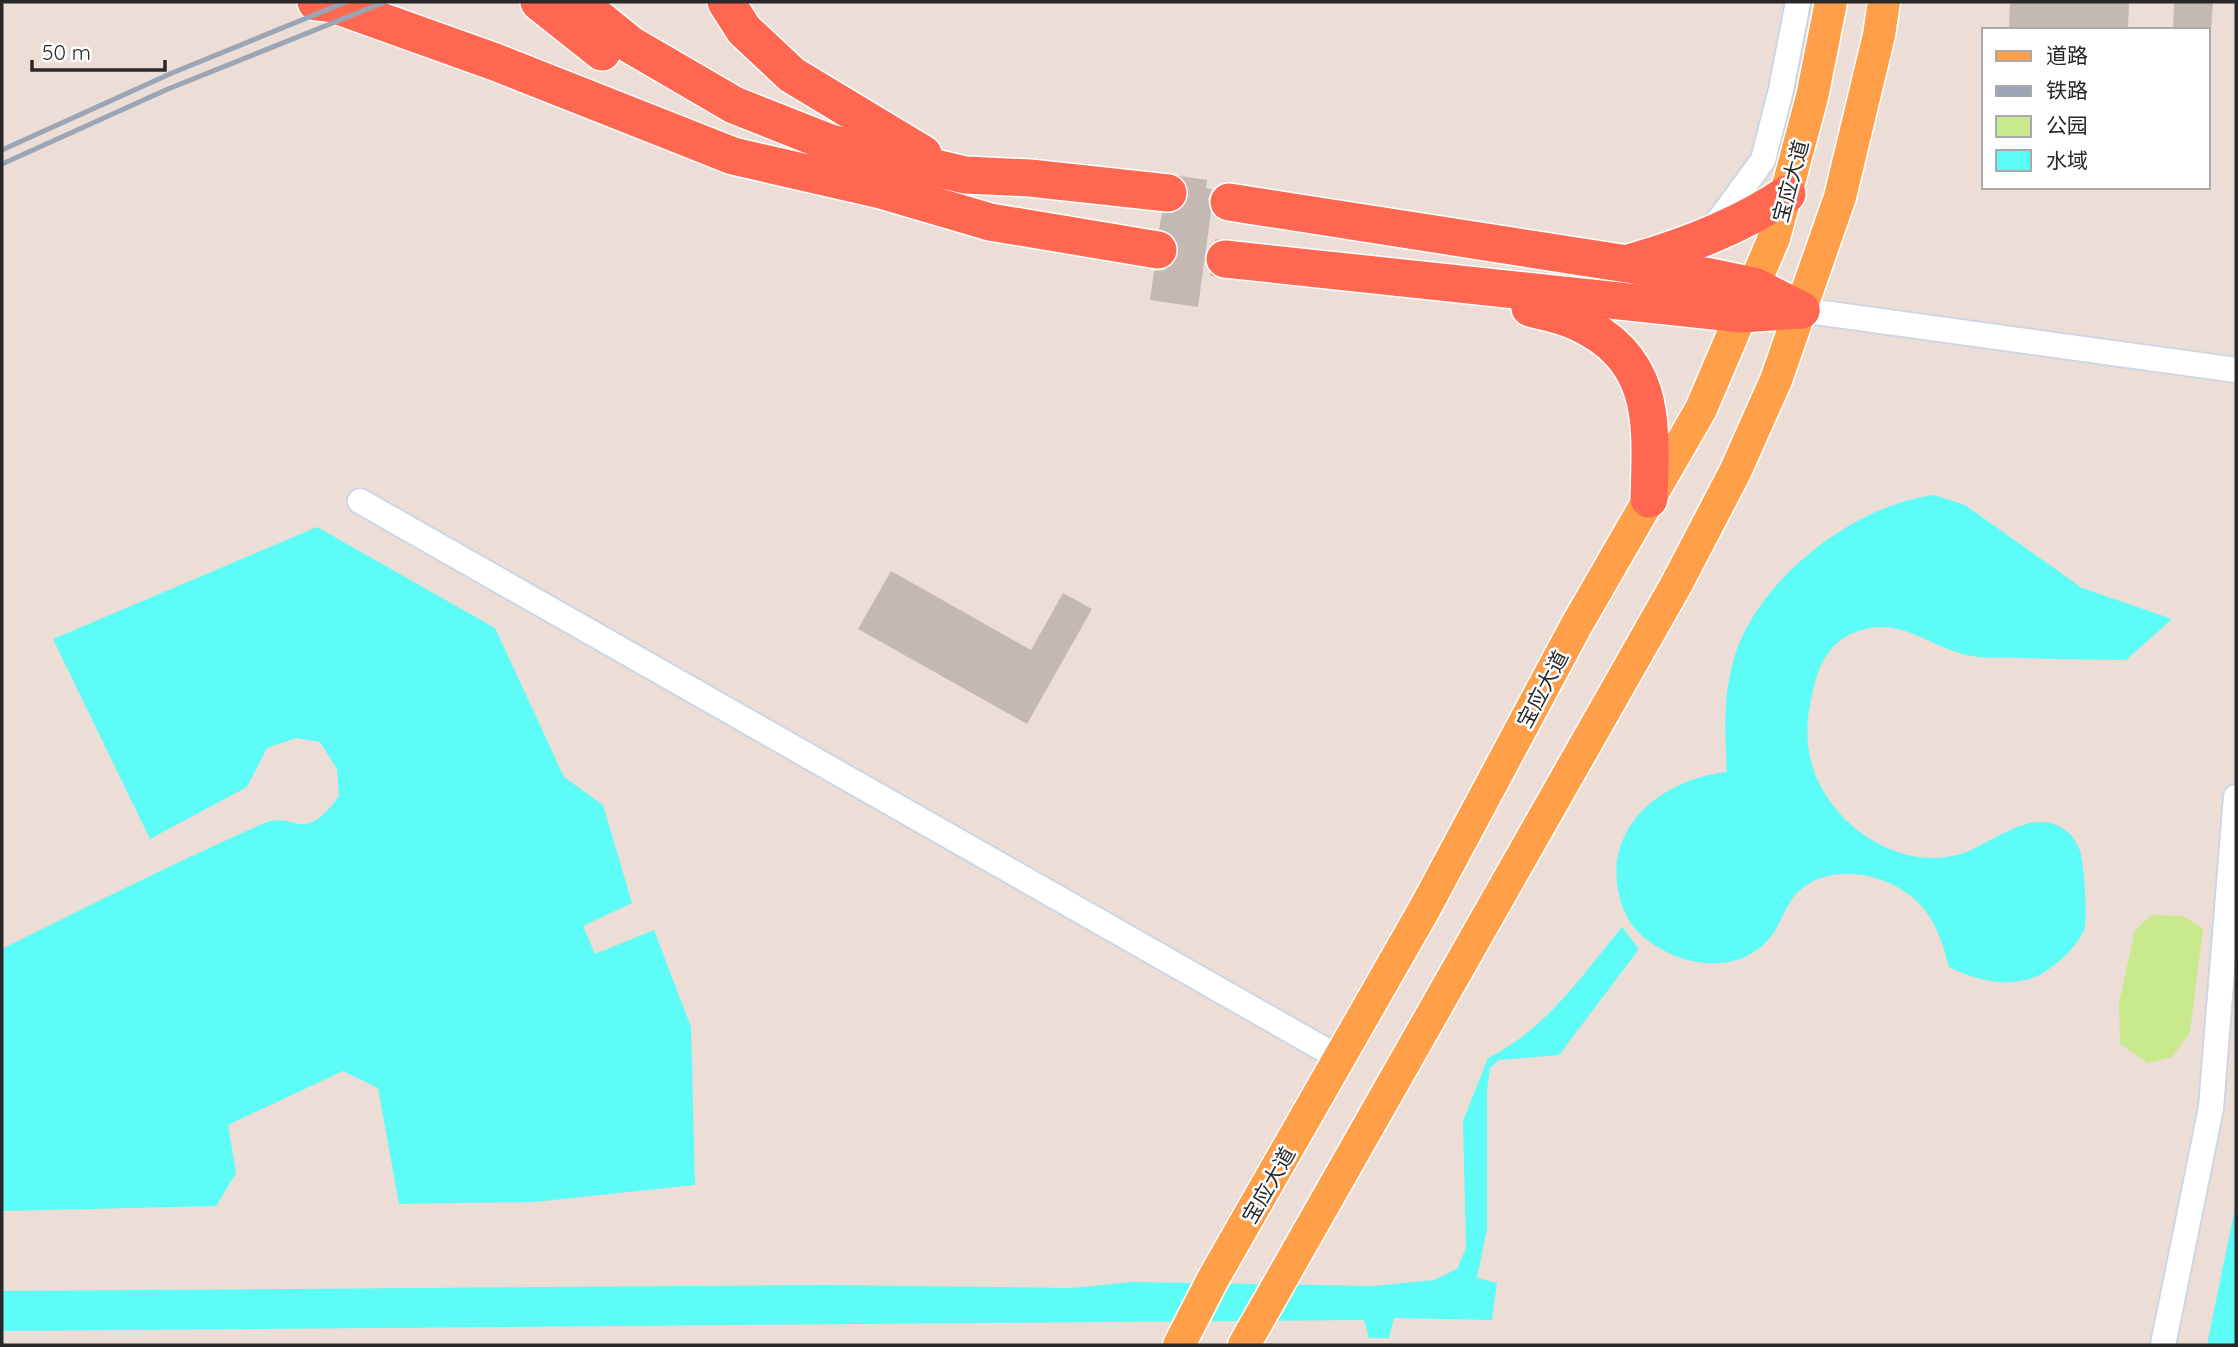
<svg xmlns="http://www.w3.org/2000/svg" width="2238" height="1347" font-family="Quicksand,'Noto Sans SC',sans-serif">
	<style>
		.green { fill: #c8ea8d }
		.water { fill: #5dfcf7 }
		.building { fill: #c3b9b4 }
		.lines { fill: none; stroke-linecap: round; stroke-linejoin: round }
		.highway-tunnel { stroke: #c5b9b4; stroke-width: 37; stroke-dasharray: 37 18; stroke-linecap: butt }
		.minor-casing { stroke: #ccd7e3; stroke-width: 28 }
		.major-casing { stroke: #fff; stroke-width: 35 }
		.highway-casing { stroke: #fff; stroke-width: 40 }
		.minor { stroke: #fff; stroke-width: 24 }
		.major { stroke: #ff9f4a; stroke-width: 32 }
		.highway { stroke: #ff6750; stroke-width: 37 }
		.rail { stroke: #9aa6b5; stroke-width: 5 }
		.labels { text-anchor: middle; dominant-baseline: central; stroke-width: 5; stroke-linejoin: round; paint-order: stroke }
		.street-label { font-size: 21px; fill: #282828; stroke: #fff }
	</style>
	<rect width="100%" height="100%" fill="#ecddd7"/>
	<polygon class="green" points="2152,915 2183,916 2203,929 2190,1032 2172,1057 2148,1063 2120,1044 2119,1003 2135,930"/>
	<g class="water">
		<path d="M 1934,495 L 1965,505 L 2082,588 L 2172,619 L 2126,660 C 2090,660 2055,659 2020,658 C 2005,657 1987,659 1972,656 C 1925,647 1898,610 1847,636 C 1830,645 1819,665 1815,683 C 1808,709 1804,734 1811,761 C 1826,821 1895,871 1957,855 C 1991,846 2030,805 2065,830 C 2072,835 2077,843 2080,851 C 2084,862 2088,921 2084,930 C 2077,945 2066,956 2053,966 C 2022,992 1981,983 1949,967 C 1943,945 1938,927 1924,909 C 1898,876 1835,859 1800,890 C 1786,902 1781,925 1769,939 C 1733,980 1670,964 1637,931 C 1625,918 1619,899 1617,883 C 1610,819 1669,778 1727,772 C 1725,736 1723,702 1732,666 C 1751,584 1852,505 1934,495 Z"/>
		<path d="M 317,527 L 495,628 L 564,777 L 603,805 L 632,903 L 583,926 L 595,954 L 654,930 L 691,1027 L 695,1185 L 534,1202 L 399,1204 L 378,1088 L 343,1071 L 228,1125 L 236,1173 L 216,1206 L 2,1211 L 2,949 C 88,906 174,863 262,824 C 296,809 301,848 339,796 L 337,769 L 320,742 L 296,738 L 267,748 L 247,787 L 150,839 L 53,639 Z"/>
		<path d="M 1622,927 L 1639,949 L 1559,1055 L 1499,1060 L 1490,1068 L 1487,1090 L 1487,1229 L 1477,1278 L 1497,1283 L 1492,1320 L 1394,1318 L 1389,1338 L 1369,1338 L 1364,1320 L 2,1331 L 2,1291 L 824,1285 L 1072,1288 L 1132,1282 L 1374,1286 L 1434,1280 L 1457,1269 L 1466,1248 L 1463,1121 L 1488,1058 C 1546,1029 1581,977 1622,927 Z"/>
		<polygon points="2236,1203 2236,1345 2207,1345"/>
	</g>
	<g class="building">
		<polygon points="2010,2 2129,2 2128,30 2009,30"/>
		<polygon points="2174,2 2213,2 2211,30 2173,30"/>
		<polygon points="1188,186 1212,189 1208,199 1211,212 1198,307 1150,300 1154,271 1165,270 1174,264 1179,253 1177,242 1172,234 1159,229 1162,213 1176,212 1184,206 1189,196"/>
		<polygon points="891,571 1031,650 1063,593 1092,609 1027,724 858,629"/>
	</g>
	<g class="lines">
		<g class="highway-tunnel">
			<polyline points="1168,193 1229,202"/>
			<polyline points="1158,250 1225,259"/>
		</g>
		<g class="minor-casing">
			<g id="minor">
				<polyline points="1708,235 1763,160 1781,90 1798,2"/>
				<polyline points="1801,310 2236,370"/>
				<polyline points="360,501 1341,1059"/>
				<polyline points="2163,1345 2211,1108 2236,797"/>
			</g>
		</g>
		<g class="major-casing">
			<g id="major">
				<polyline points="1179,1345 1213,1279 1425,908 1576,626 1701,409 1774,238 1812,97 1831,2"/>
				<polyline points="1244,1345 1676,585 1735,472 1776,380 1840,197 1879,35 1884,2"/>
			</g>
		</g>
		<g class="highway-casing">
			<g id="highway">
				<polyline points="316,2 333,4 495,62 733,156 881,190 990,222 1158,250"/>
				<polyline points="539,2 602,52"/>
				<polyline points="578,2 631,45 734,105 830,143 965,175 1030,178 1168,193"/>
				<polyline points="726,2 744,30 792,75 923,154"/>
				<polyline points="1229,202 1711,277 1754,286 1801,310"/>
				<polyline points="1225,259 1742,314 1801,310"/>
				<path d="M 1632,262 C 1688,246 1740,226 1787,194"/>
				<path d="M 1530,308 C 1546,312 1563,315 1577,322 C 1658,359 1651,425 1649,499"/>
			</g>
		</g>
		<use href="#minor" class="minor"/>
		<use href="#major" class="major"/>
		<use href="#highway" class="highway"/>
		<g class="rail">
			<polyline points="2,150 172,73 346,2"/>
			<polyline points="2,164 168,89 385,2"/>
		</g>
	</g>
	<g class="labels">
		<g class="street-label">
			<text transform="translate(1790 181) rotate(-75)">宝应大道</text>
			<text transform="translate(1542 689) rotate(-62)">宝应大道</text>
			<text transform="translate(1268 1185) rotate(-60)">宝应大道</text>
		</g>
	</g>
	<rect width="2238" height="1347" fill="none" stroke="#282828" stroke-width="7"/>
	<rect x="1982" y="28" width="228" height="161" fill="#ffffff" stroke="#a9a9a9" stroke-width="2"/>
	<rect x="1996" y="51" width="35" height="10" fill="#ff9f4a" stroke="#a9a9a9" stroke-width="2"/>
	<text x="2046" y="63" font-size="21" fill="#282828">道路</text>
	<rect x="1996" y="86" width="35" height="10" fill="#9aa6b5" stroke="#a9a9a9" stroke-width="2"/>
	<text x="2046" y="98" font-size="21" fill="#282828">铁路</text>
	<rect x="1996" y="116" width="35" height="21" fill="#c8ea8d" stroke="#a9a9a9" stroke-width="2"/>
	<text x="2046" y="133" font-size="21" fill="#282828">公园</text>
	<rect x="1996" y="150" width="35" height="21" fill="#5dfcf7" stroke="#a9a9a9" stroke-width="2"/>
	<text x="2046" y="168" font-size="21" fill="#282828">水域</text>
	<path d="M32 60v10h133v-10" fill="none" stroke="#282828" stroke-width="3.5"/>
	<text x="42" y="60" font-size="21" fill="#282828" stroke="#ffffff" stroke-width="5" paint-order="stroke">50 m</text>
</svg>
